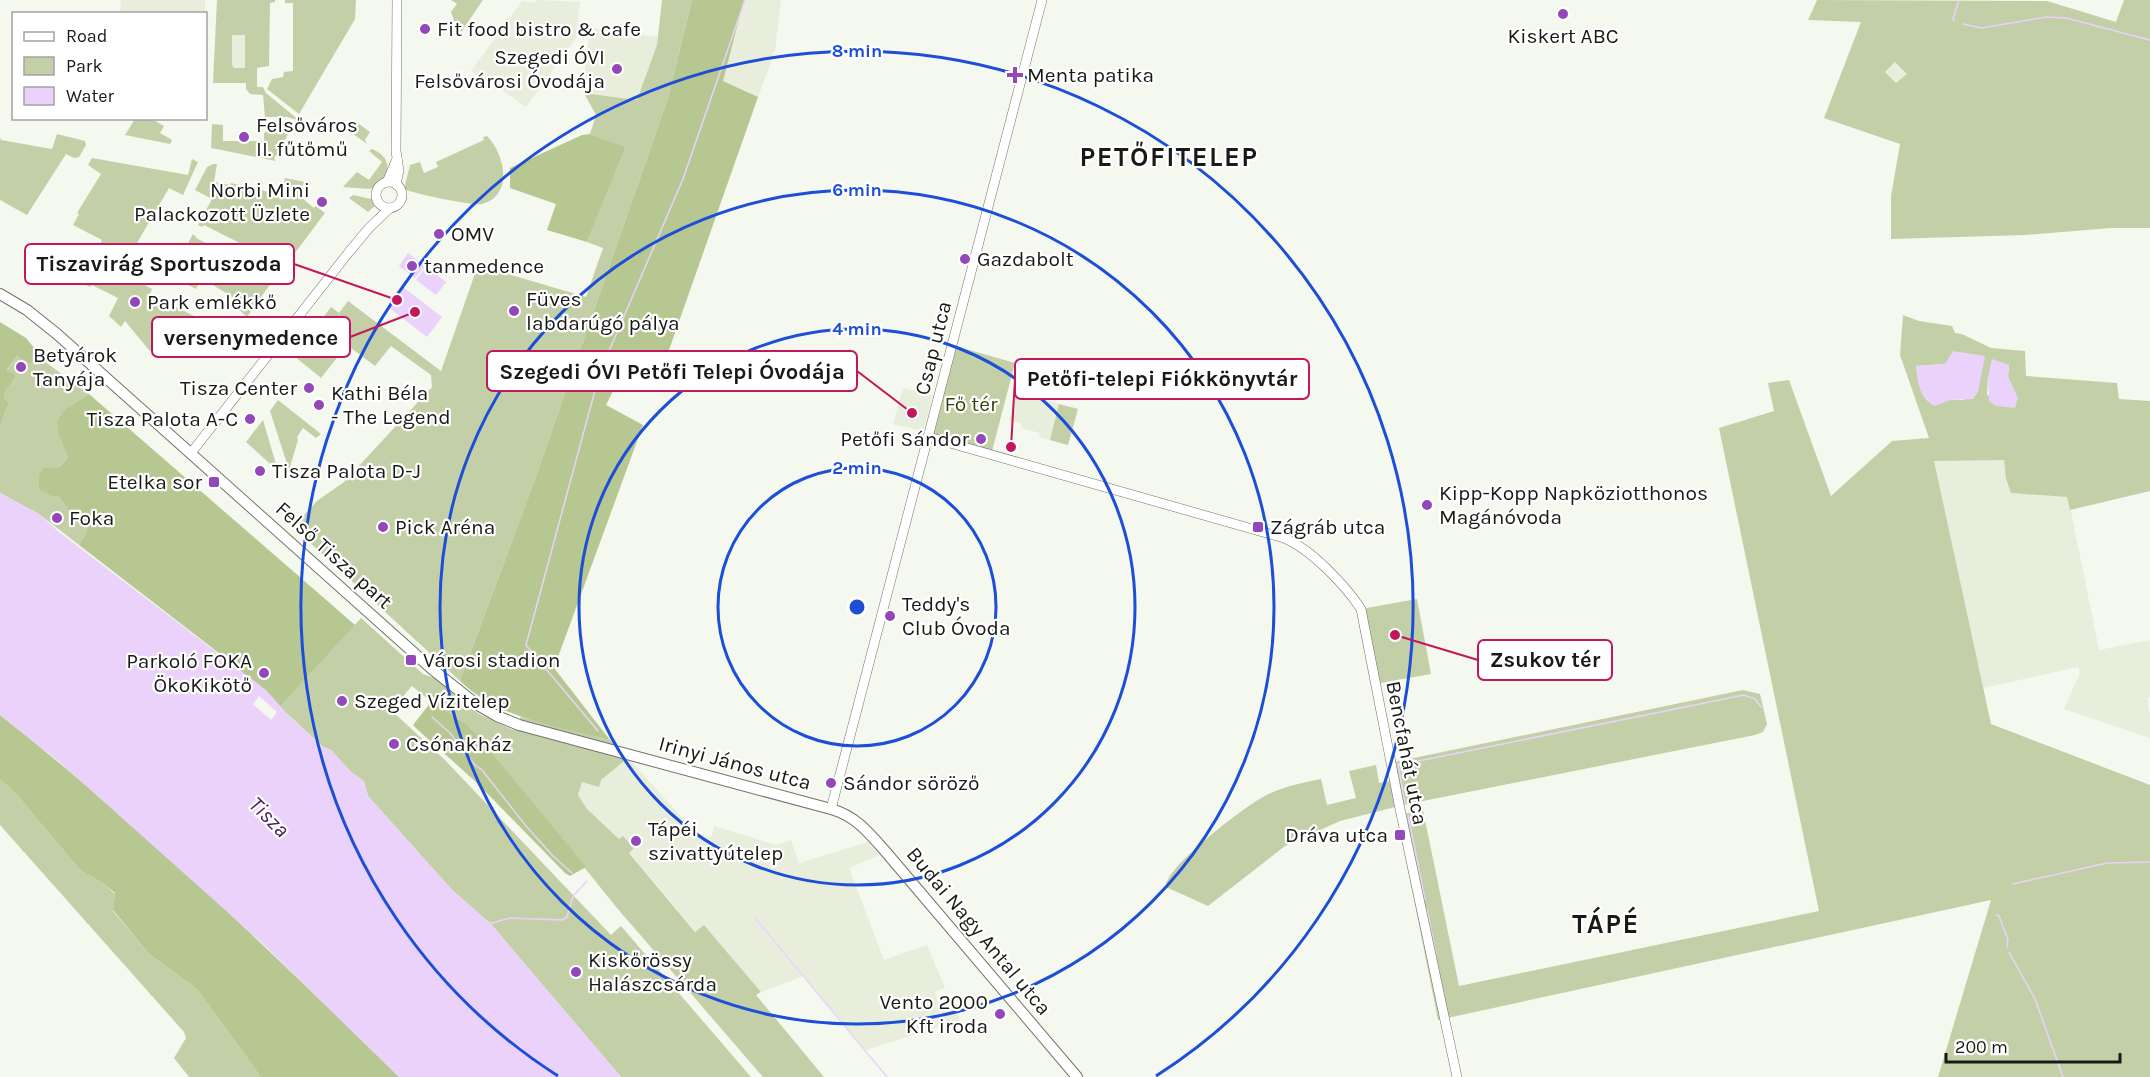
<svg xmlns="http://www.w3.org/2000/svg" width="2150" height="1077" font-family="Karla,sans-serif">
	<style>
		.built { fill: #e8eddc }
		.green { fill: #c3d0a7; fill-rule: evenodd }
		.forest { fill: #b6c791 }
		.water { fill: #ebd2fa }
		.pier { fill: #f4f8ee }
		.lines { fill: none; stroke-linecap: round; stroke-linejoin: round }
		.stream { stroke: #ebd2fa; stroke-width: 1.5 }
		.minor-casing { stroke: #70736a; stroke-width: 10 }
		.major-casing { stroke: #70736a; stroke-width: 12 }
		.minor { stroke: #fff; stroke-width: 9 }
		.major { stroke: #fff; stroke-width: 10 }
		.ring { fill: none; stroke: #1d4ed8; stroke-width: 3 }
		.poi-dot { fill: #9347b8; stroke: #fff; stroke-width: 2 }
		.labels { text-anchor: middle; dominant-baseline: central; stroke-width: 4.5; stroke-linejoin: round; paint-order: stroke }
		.poi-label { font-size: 21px; fill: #191a17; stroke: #fff; text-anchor: start }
		.street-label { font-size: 21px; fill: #191a17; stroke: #fff }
		.park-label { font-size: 21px; fill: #364305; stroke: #fff }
		.water-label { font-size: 22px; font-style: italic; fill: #451e57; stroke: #fff }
		.district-label { font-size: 27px; font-weight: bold; letter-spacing: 1.5px; fill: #191a17; stroke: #fff }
		.centre { fill: #1d4ed8; stroke: #fff; stroke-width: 3 }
		.ring-label { font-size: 18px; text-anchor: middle; font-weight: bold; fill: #1d4ed8; stroke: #fff; stroke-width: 4.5; stroke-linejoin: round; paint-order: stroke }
		.leader { fill: none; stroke: #c2185b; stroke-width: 2 }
		.callout-dot { fill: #c2185b; stroke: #fff; stroke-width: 2 }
		.callout { fill: #fff; stroke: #c2185b; stroke-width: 2 }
		.callout-label { font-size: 22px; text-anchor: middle; font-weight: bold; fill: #191a17 }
	</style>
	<rect width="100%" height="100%" fill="#f4f8ee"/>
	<g class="built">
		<polygon points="121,0 205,0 205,13 120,14"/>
		<polygon points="537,0 580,2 576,38 526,107 489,81 487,83 471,71 522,1 536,3"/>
		<polygon points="744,0 781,0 775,51 758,97 723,81"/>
		<polygon points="590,28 658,37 657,45 637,100 582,92"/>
		<polygon points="232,35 245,35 245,68 234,68 232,65"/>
		<polygon points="1896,62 1907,74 1896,84 1885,72"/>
		<polygon points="1022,370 1054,378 1048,401 1078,409 1068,445 1039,437 1040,433 1021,428 1022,424 1009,421"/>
		<polygon points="903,388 933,395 923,431 893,424"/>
		<polygon points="1933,460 2004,460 2006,479 2011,493 2068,497 2099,650 2150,640 2150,697 2147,699 2150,713 2150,738 2064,709 2080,673 2078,667 1983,688"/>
		<polygon points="628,758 704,842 705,836 711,838 714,826 776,845 791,840 799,863 868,842 879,855 849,868 884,960 927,945 945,988 935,992 938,1002 954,998 960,1020 866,1050 804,976 761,992 704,925 696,932 629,852 633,848 624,836 619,839 587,809 578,795 582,782 601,780"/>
	</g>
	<g class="green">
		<path d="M 217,0 L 275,0 L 275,2 L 270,3 L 269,66 L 257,68 L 257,87 L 263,87 L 266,93 L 300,121 L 287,117 L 265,117 L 263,95 L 250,94 L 246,89 L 246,83 L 213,83 ZM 232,35 L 245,35 L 245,68 L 234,68 L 232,65 Z"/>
		<polygon points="285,0 356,0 355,19 299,114 267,89 272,79 283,77 284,72 293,71 293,3 285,3"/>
		<polygon points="451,0 483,0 459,35 451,12 457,4"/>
		<polygon points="662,0 692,0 667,101 535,479 460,681 293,527 317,501 344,482 432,387 431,375 391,346 375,366 347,345 321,378 294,356 331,307 339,313 348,301 441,371 478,265 586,297 603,248 587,242 624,147 590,134 596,115 584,93 637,100 657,45"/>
		<path d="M 1817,0 L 2047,1 L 2116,22 L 2124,0 L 2150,0 L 2150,228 L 2111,228 L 2025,235 L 1891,239 L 1891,196 L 1900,144 L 1824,118 L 1861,22 L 1808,20 ZM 1895,62 L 1907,74 L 1896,83 L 1885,72 Z"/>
		<polygon points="135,119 152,119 164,126 160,133 172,140 170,144 125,135"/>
		<polygon points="270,121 288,121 298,126 295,130 291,129 282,145 283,147 274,158 276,161 211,148 212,124 223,125 223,141 264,141 264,133 270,130"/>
		<polygon points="355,121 370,132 365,140 367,144 345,128 346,127 350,129"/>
		<polygon points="57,134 85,141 86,145 79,157 74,158 66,154 27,215 0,200 0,137 1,140 52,149"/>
		<path d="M 487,136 C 505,154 514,196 482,204 C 473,206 414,194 404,189 L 410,165 L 420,162 L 424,173 L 438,167 L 436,162 L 484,140 L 483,137 Z"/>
		<path d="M 372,149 C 387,155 390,164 386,180 L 370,189 L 343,187 L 357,172 L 369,180 L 382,162 L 369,151 Z"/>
		<polygon points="92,158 188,175 192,159 198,162 183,195 169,188 137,243 139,245 133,256 118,248 111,260 96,253 102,240 73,225 79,214 77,213 101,174 88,165"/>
		<polygon points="213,164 217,164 214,182 230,185 231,183 282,195 285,178 305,182 297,194 314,208 316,206 325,213 285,266 204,225 202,227 198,225 212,199 195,190 207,167"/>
		<polygon points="353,195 371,199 376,205 368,212 349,198"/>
		<polygon points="193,234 198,239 228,255 220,271 242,279 251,263 276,276 247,317 234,305 237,300 202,278 196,289 169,275 175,263 177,264"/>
		<polygon points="63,249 124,280 127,276 152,289 150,294 200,319 183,337 157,356 149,350 125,321 121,327 109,316 118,298 92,285 90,287 49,264"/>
		<path d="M 1903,315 L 1919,321 L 1952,326 L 1955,333 L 1962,334 L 1991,348 L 2025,351 L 2026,376 L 2117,383 L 2119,399 L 2150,401 L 2150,491 L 2070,510 L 2067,497 L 2011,493 L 2006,479 L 2004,460 L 1934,461 L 1991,724 L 2150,785 L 2150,1077 L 1938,1077 L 1991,900 L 1438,1020 L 1397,815 L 1423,810 L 1459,986 L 1819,911 L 1719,428 L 1774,411 L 1768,383 L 1789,380 L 1831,496 L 1892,441 L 1929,438 L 1900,355 ZM 1945,364 L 1964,400 L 1950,400 L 1943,402 L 1916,366 ZM 2009,365 L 2008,376 L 1987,396 L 1988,377 Z"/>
		<polygon points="952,345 1015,363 991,455 929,437"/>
		<polygon points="40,355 44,361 89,394 66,408 59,437 68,458 58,468 44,469 58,496 70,512 77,513 87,527 86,533 79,545 39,514 0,493 0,426 9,402 4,398 6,391 16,376 7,371 17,356 30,364"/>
		<polygon points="278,400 321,434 316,438 303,428 297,437 298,440 289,470 270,411"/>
		<polygon points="1059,404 1078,409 1068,445 1050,440"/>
		<polygon points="263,420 278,471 246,442"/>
		<polygon points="1417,599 1431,674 1375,684 1361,609"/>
		<polygon points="361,618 423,674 437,679 457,695 463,703 479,714 513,730 521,717 610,740 628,758 601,780 599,787 582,782 578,795 587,809 619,839 623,836 634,848 629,853 695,932 704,925 761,992 756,995 824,1077 763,1077 617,908 488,748 412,686 391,710 444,759 611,935 621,926 751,1077 621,1077 490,923 453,891 368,796 364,781 351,772 331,750 323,747 280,707"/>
		<polygon points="1743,690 1760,694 1767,724 1763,732 1755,735 1403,805 1394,762"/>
		<path d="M 1376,765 L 1379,783 L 1391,781 L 1395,807 L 1340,821 L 1285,846 L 1208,906 L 1166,887 C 1164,868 1244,807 1263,797 C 1281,787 1301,783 1321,779 L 1327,805 L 1356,798 L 1349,771 Z"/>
		<polygon points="0,779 17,795 80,870 104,884 115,894 113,911 149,954 197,989 261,1077 189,1077 174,1058 186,1038 184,1032 0,825"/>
	</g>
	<g class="forest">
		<path d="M 692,0 L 744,0 L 723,81 L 758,97 L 669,350 L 624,369 L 606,405 L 643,425 L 554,668 L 610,740 C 558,727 500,719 460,681 L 535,479 L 667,101 Z"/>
		<polygon points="590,134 625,147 587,242 547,230 556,204 510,188 510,168 582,135"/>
		<polygon points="0,322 26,338 40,355 30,364 17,356 7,370 16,376 6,391 4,398 9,402 0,426"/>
		<polygon points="89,394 355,625 280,707 224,657 79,545 86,533 87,527 77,514 70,512 58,496 52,496 39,489 39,475 44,468 58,468 68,458 59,437 57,421 66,408"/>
		<polygon points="431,702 467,725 488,748 586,867 570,876 565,873 476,782 418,730 413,725"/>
		<path d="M 0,715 C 141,826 271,951 399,1077 L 261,1077 L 197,989 L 149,954 L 113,910 L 115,893 L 104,884 L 80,870 L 17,795 L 0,779 Z"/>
	</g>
	<g class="water">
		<polygon points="408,253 425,266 415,278 399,266"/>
		<polygon points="426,267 446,282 436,295 416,280"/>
		<polygon points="403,287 442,317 427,337 388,307"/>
		<path d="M 1953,351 L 1985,356 L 1978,392 L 1973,399 L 1950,400 L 1935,406 C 1920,400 1917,381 1916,366 L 1945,364 Z"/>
		<polygon points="1992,359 2009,365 2008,376 2018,398 2015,408 1996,406 1989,401 1988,377"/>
		<polygon points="0,493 39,514 59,532 266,690 291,718 323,747 331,750 351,772 364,781 368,796 453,891 490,923 621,1077 399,1077 261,942 57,760 0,715"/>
	</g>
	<polygon class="pier" points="259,696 277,712 271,720 253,704"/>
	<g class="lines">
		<g class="stream">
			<polyline points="1954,21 1953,19 1959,0"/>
			<polyline points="1963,24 1981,28 2047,17 2066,18 2150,40"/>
			<polyline points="432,717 450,733 475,765 482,770 526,826 553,856 572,873"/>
			<polyline points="598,731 526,645 600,372 683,179 745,0"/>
			<polyline points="1398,764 1405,803"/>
			<polyline points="1399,765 1744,695 1755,699 1761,707"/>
			<polyline points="1408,815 1425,900"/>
			<polyline points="2013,884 2107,863 2150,862"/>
			<polyline points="1427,909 1436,955"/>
			<polyline points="1996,915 1999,916 2008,940 2007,947"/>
			<polyline points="755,918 887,1077"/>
			<polyline points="489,924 510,918 562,920 567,917 573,896 587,881"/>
			<polyline points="2009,952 2035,999 2063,1077"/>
		</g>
		<g class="minor-casing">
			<g id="minor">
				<polyline points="387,182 397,159"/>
				<circle cx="389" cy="195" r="13"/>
				<polyline points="396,184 399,171 396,151 397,0"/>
				<path d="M 929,437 L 1284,538 C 1311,549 1345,585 1361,609 L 1400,809 L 1457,1077"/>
				<polyline points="191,453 349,252 369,228 390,208"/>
				<polyline points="831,809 1042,0"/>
			</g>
		</g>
		<g class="major-casing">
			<path id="major" d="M 0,294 L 27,310 L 57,334 L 432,669 L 476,704 L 497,716 L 519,725 L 831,809 C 856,816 869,833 885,851 L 1077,1077"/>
		</g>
		<use href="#minor" class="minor"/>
		<use href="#major" class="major"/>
	</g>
	<g class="ring">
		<circle cx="857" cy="607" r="139"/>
		<circle cx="857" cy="607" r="278"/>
		<circle cx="857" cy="607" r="417"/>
		<path d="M558 1076A556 556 0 1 1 1156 1076"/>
	</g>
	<g class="poi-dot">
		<circle cx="1563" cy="14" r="6"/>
		<circle cx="425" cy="29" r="6"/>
		<circle cx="617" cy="69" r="6"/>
		<path d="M1012 66h6v6h6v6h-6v6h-6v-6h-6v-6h6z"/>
		<circle cx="244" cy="137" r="6"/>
		<circle cx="322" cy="202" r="6"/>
		<circle cx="439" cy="234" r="6"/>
		<circle cx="965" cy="259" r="6"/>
		<circle cx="412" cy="266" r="6"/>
		<circle cx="135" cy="302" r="6"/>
		<circle cx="514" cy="311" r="6"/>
		<circle cx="21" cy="367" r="6"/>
		<circle cx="309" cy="388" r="6"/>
		<circle cx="319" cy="405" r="6"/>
		<circle cx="250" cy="419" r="6"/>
		<circle cx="981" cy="439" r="6"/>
		<circle cx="260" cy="471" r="6"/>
		<rect x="208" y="476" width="12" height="12" rx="3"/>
		<circle cx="1427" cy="505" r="6"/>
		<circle cx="57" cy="518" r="6"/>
		<circle cx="383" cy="527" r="6"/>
		<rect x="1252" y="521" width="12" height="12" rx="3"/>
		<circle cx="890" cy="616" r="6"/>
		<rect x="405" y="654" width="12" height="12" rx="3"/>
		<circle cx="264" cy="673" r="6"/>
		<circle cx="342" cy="701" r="6"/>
		<circle cx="394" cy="744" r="6"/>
		<circle cx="831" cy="783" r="6"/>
		<rect x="1394" y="829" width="12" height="12" rx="3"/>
		<circle cx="636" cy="841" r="6"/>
		<circle cx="576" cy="972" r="6"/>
		<circle cx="1000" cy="1014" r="6"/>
	</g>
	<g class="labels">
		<g class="poi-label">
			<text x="437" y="29">Fit food bistro &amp; cafe</text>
			<text x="1563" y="36" text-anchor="middle">Kiskert ABC</text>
			<text x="605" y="57" text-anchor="end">Szegedi ÓVI<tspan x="605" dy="24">Felsővárosi Óvodája</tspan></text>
			<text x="1027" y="75">Menta patika</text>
			<text x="256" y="125">Felsőváros<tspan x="256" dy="24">II. fűtőmű</tspan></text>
			<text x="310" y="190" text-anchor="end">Norbi Mini<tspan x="310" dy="24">Palackozott Üzlete</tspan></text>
			<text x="451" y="234">OMV</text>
			<text x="977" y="259">Gazdabolt</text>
			<text x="424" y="266">tanmedence</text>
			<text x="526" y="299">Füves<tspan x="526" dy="24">labdarúgó pálya</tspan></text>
			<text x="147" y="302">Park emlékkő</text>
			<text x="33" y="355">Betyárok<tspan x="33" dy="24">Tanyája</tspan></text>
			<text x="297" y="388" text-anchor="end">Tisza Center</text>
			<text x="331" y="393">Kathi Béla<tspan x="331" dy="24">- The Legend</tspan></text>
			<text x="238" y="419" text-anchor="end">Tisza Palota A-C</text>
			<text x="969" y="439" text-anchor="end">Petőfi Sándor</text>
			<text x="272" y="471">Tisza Palota D-J</text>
			<text x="202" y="482" text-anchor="end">Etelka sor</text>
			<text x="1439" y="493">Kipp-Kopp Napköziotthonos<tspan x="1439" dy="24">Magánóvoda</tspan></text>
			<text x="69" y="518">Foka</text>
			<text x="395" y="527">Pick Aréna</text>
			<text x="1270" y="527">Zágráb utca</text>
			<text x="902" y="604">Teddy's<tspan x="902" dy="24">Club Óvoda</tspan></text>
			<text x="423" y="660">Városi stadion</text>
			<text x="252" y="661" text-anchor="end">Parkoló FOKA<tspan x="252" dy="24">ÖkoKikötő</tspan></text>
			<text x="354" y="701">Szeged Vízitelep</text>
			<text x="406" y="744">Csónakház</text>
			<text x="843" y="783">Sándor söröző</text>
			<text x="648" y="829">Tápéi<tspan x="648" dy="24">szivattyútelep</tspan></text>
			<text x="1388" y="835" text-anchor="end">Dráva utca</text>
			<text x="588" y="960">Kiskőrössy<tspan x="588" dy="24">Halászcsárda</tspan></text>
			<text x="988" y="1002" text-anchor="end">Vento 2000<tspan x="988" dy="24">Kft iroda</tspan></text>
		</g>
		<g class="street-label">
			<text transform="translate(933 348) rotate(-76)">Csap utca</text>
			<text transform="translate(334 555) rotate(42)">Felső Tisza part</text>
			<text transform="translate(1407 753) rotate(79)">Bencfahát utca</text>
			<text transform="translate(735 763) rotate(15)">Irinyi János utca</text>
			<text transform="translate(979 931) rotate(50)">Budai Nagy Antal utca</text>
		</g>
		<g class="park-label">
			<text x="971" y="404">Fő tér</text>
		</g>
		<g class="water-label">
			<text transform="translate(269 817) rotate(45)">Tisza</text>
		</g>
		<g class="district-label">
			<text x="1169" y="157">PETŐFITELEP</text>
			<text x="1606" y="924">TÁPÉ</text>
		</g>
	</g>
	<circle cx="857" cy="607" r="9" class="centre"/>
	<g class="ring-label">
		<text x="857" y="57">8 min</text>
		<text x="857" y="196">6 min</text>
		<text x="857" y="335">4 min</text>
		<text x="857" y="474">2 min</text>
	</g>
	<path class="leader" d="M397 300L294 264M415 312L350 337M912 413L857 371M1011 447L1015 379M1395 635L1478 660"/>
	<g class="callout-dot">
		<circle cx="397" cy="300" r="6"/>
		<circle cx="415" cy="312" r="6"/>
		<circle cx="912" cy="413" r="6"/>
		<circle cx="1011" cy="447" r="6"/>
		<circle cx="1395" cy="635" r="6"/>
	</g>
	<g class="callout">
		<rect x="25" y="244" width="269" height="40" rx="6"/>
		<rect x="152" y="317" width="198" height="40" rx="6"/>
		<rect x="487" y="351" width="370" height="40" rx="6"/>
		<rect x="1015" y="359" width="294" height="40" rx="6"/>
		<rect x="1478" y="640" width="134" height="40" rx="6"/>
	</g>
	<g class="callout-label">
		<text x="159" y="271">Tiszavirág Sportuszoda</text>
		<text x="251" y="345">versenymedence</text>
		<text x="672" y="379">Szegedi ÓVI Petőfi Telepi Óvodája</text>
		<text x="1162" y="386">Petőfi-telepi Fiókkönyvtár</text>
		<text x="1545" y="667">Zsukov tér</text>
	</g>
	<rect x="12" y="12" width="195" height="108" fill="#ffffff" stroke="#a3a3a2" stroke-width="1.5"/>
	<rect x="24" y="32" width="30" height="9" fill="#ffffff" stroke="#a3a3a2" stroke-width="1.5"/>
	<text x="66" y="42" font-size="18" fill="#191a17">Road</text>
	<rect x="24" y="57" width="30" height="18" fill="#c3d0a7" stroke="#a3a3a2" stroke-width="1.5"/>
	<text x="66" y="72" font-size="18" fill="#191a17">Park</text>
	<rect x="24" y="87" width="30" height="18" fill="#ebd2fa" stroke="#a3a3a2" stroke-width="1.5"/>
	<text x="66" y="102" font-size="18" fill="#191a17">Water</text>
	<path d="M1946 1053v9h174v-9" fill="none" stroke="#191a17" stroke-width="3"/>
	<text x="1955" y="1053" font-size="18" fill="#191a17" stroke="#ffffff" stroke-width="4.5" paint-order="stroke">200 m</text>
</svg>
